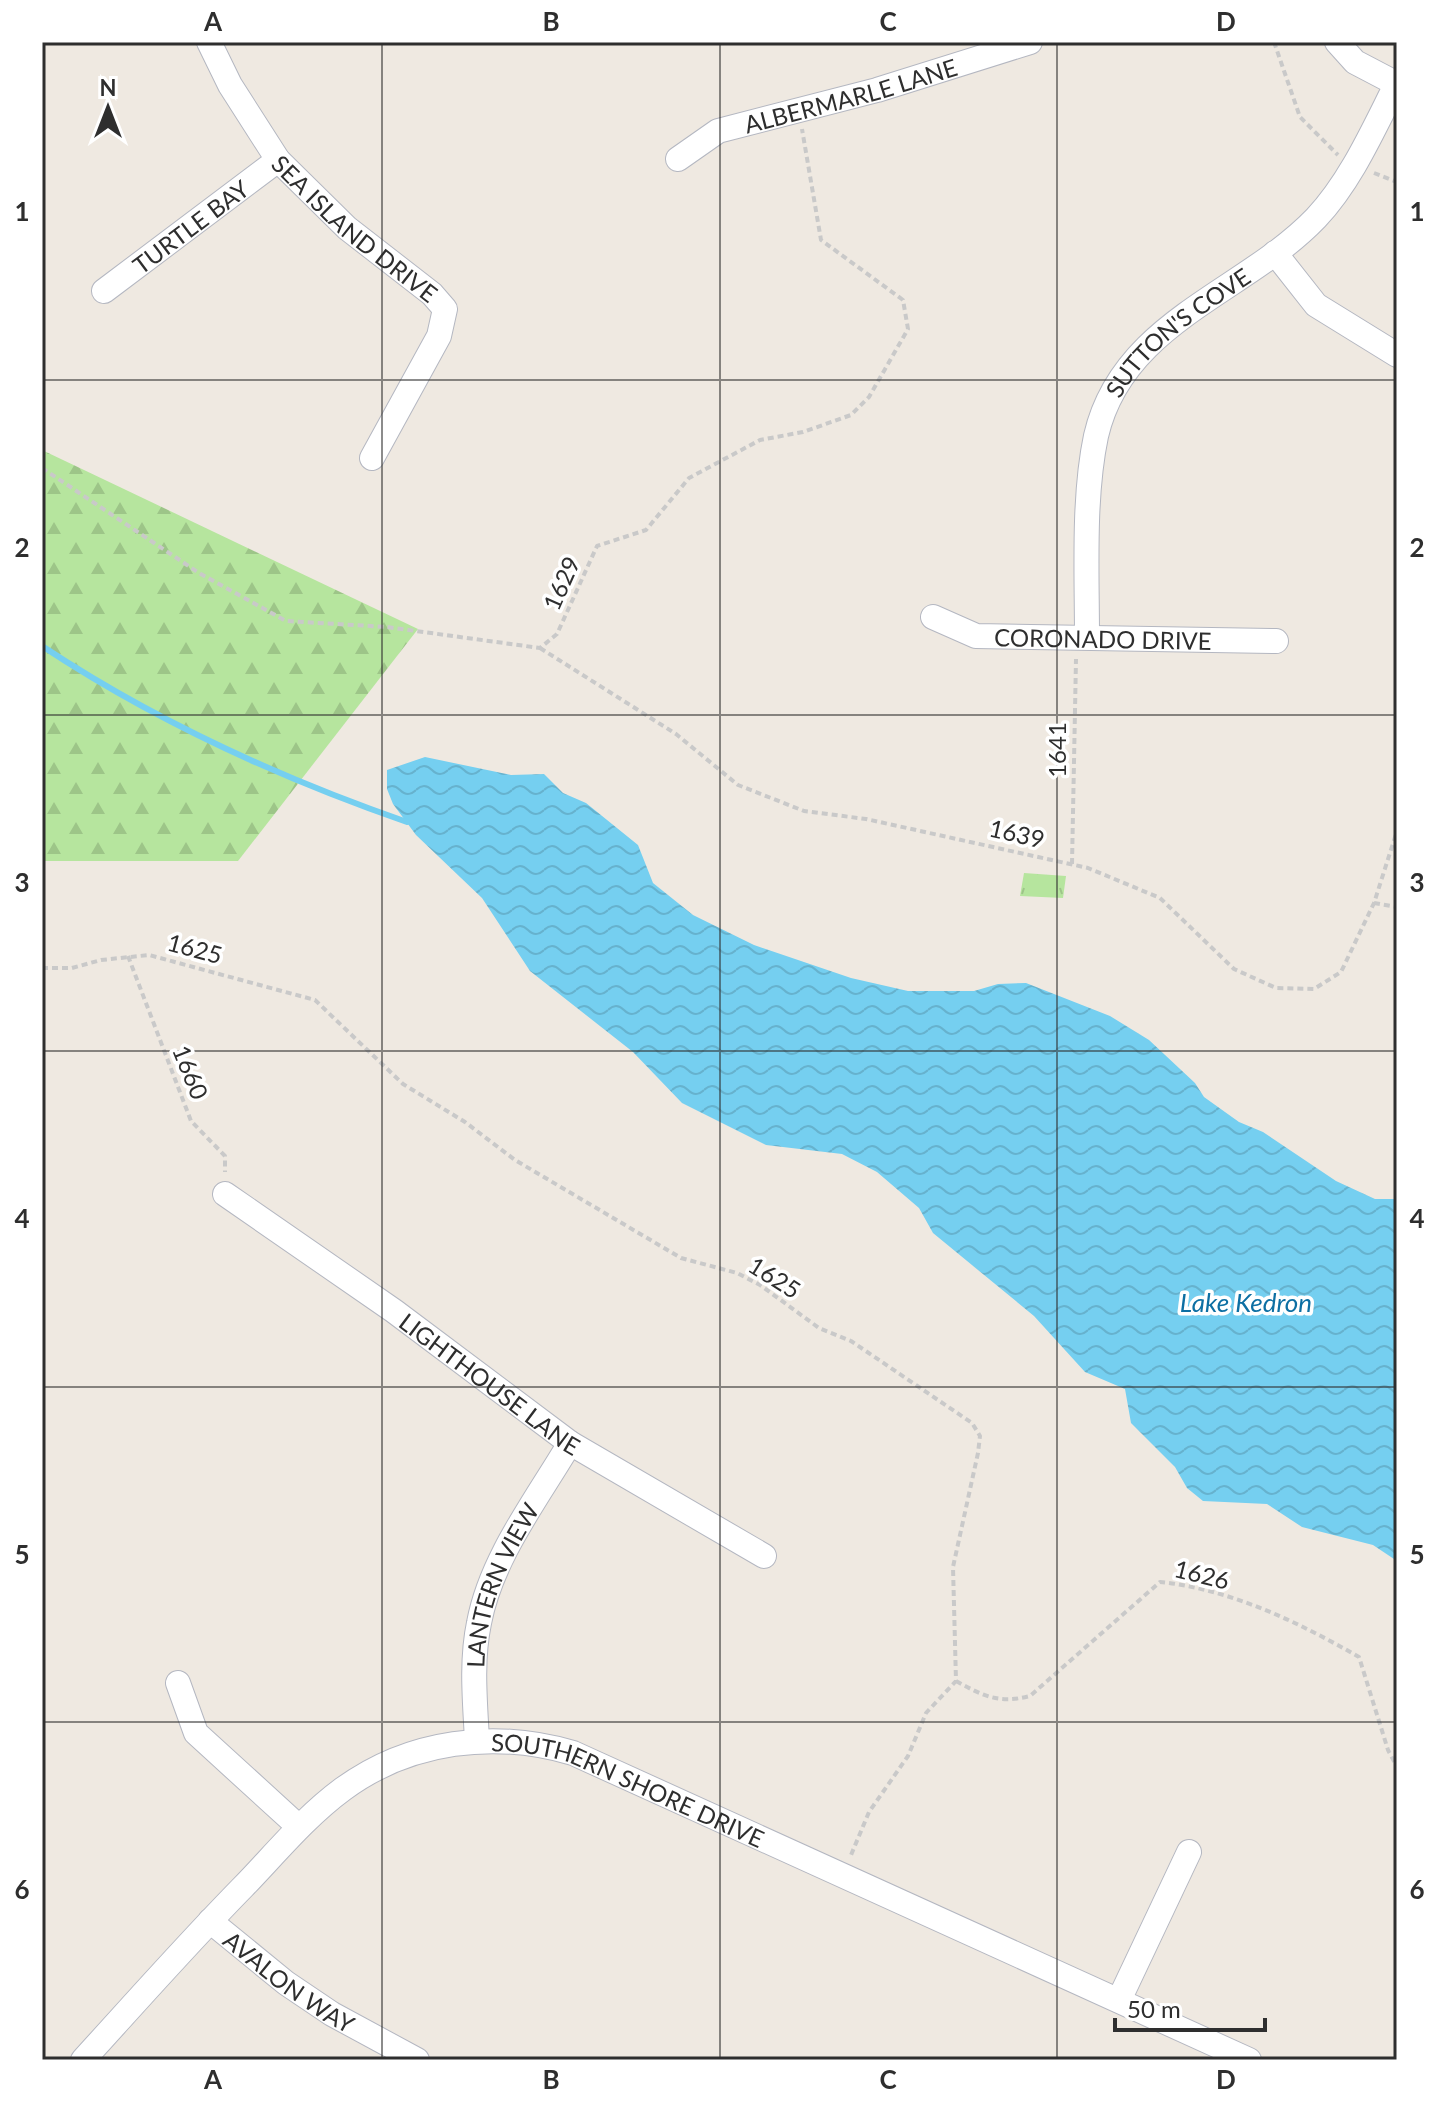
<svg xmlns="http://www.w3.org/2000/svg" width="1439" height="2102" font-family="Lato,sans-serif">
	<style>
		.forest { fill: url(#forest-firs) }
		.park { fill: url(#park-tufts) }
		.water { fill: url(#water-waves) }
		.lines { fill: none; stroke-linecap: round; stroke-linejoin: round }
		.stream { stroke: #75cff0; stroke-width: 6 }
		.street-casing { stroke: #b4b7c1; stroke-width: 26 }
		.path { stroke: #c9c9c9; stroke-width: 4; stroke-dasharray: 6 4; stroke-linecap: butt }
		.street { stroke: #fff; stroke-width: 24 }
		.grid { fill: none; stroke: #2e2e2e; stroke-width: 2; stroke-opacity: 0.55 }
		.labels { text-anchor: middle; dominant-baseline: central; stroke-width: 7; stroke-linejoin: round; paint-order: stroke }
		.street-label { font-size: 24px; fill: #2e2e2e; stroke: #fff }
		.water-label { font-size: 26px; font-style: italic; fill: #0d6fa3; stroke: #fff }
		.neatline { fill: none; stroke: #2e2e2e; stroke-width: 3 }
		.grid-label { font-size: 26px; text-anchor: middle; font-weight: bold; fill: #2e2e2e }
	</style>
	<defs>
		<pattern id="forest-firs" width="22" height="20" patternUnits="userSpaceOnUse" patternTransform="scale(2)"><rect width="22" height="20" fill="#b6e59e"/><path d="M5 1l3.5 6h-7zM16 11l3.5 6h-7z" fill="#9dc588"/></pattern>
		<pattern id="park-tufts" width="24" height="20" patternUnits="userSpaceOnUse" patternTransform="scale(2)"><rect width="24" height="20" fill="#b6e59e"/><path d="M3 7l-1-3M5 7V3M7 7l1-3M15 17l-1-3M17 17v-4M19 17l1-3" fill="none" stroke="#9dc588"/></pattern>
		<pattern id="water-waves" width="16" height="10" patternUnits="userSpaceOnUse" patternTransform="scale(2)"><rect width="16" height="10" fill="#75cff0"/><path d="M0 5q4-4 8 0t8 0" fill="none" stroke="#66b2ce"/></pattern>
	</defs>
	<rect width="100%" height="100%" fill="#efe9e1"/>
	<polygon class="forest" points="42,450 418,629 238,861 42,861"/>
	<polygon class="park" points="1024,873 1066,876 1063,898 1020,896"/>
	<polygon class="water" points="425,757 511,775 544,774 563,793 586,803 638,845 653,883 693,915 754,945 851,978 908,991 974,991 998,984 1026,983 1110,1016 1149,1040 1195,1083 1204,1097 1239,1122 1263,1132 1336,1181 1375,1199 1397,1199 1397,1561 1373,1545 1302,1527 1267,1504 1203,1501 1187,1488 1175,1467 1131,1423 1125,1389 1085,1372 1034,1316 933,1233 919,1208 877,1172 842,1154 766,1145 682,1103 633,1052 530,971 482,898 416,835 393,804 387,789 387,770"/>
	<g class="lines">
		<path class="stream" d="M 42,646 C 154,720 280,778 407,822"/>
		<g class="street-casing">
			<g id="street">
				<path id="s1" d="M 209,42 L 230,85 L 278,160 L 347,228 L 432,294 L 445,309 L 439,336 L 372,458"/>
				<polyline points="1337,42 1355,62 1397,84"/>
				<path id="s2" d="M 678,159 L 718,131 L 877,90 L 1030,42"/>
				<polyline points="1275,253 1316,305 1397,355"/>
				<path id="s3" d="M 104,291 L 278,160"/>
				<path id="s4" d="M 933,617 L 976,636 L 1276,641"/>
				<path id="s5" d="M 1087,637 C 1087,574 1083,497 1096,436 C 1122,322 1244,293 1316,218 C 1351,181 1374,128 1397,83"/>
				<path id="s6" d="M 225,1194 L 394,1311 L 570,1443 L 764,1556"/>
				<polyline points="178,1683 196,1733 299,1827"/>
				<path id="s7" d="M 477,1740 C 475,1702 471,1661 479,1623 C 491,1558 537,1499 570,1443"/>
				<path id="s8" d="M 210,1921 L 286,1983 L 332,2014 L 417,2060"/>
				<polyline points="1119,2000 1189,1852"/>
				<path id="s9" d="M 83,2060 C 136,2002 188,1943 243,1887 C 275,1854 305,1817 343,1789 C 410,1740 495,1730 573,1753 L 1249,2060"/>
			</g>
		</g>
		<g class="path">
			<polyline points="1274,42 1300,117 1338,155"/>
			<polyline points="1374,173 1397,182"/>
			<polyline points="42,468 199,573 286,621 387,627 540,648 557,634 597,546 646,530 689,478 760,440 803,432 851,415 869,397 908,329 903,300 821,240 802,129"/>
			<polyline points="540,648 676,734 738,785 804,811 866,819 1088,868 1160,898 1234,969 1276,988 1314,989 1341,972 1374,903 1397,831"/>
			<polyline points="1072,864 1076,659"/>
			<polyline points="1374,903 1397,907"/>
			<polyline points="128,956 191,1121 225,1156 225,1172"/>
			<polyline points="42,968 72,968 101,960 149,955 315,1000 403,1084 465,1122 515,1160 681,1258 737,1273 760,1285 819,1328 851,1341 972,1423 980,1436 978,1453 953,1567 956,1681 926,1713 908,1756 869,1812 851,1855"/>
			<path d="M 956,1681 C 983,1696 999,1704 1030,1696 L 1160,1582 C 1230,1589 1298,1622 1359,1657 L 1388,1750 L 1397,1767"/>
		</g>
		<use href="#street" class="street"/>
	</g>
	<path class="grid" d="M 382,42 L 382,2060M 720,42 L 720,2060M 1057,42 L 1057,2060M 42,380 L 1397,380M 42,715 L 1397,715M 42,1051 L 1397,1051M 42,1387 L 1397,1387M 42,1722 L 1397,1722"/>
	<g class="labels">
		<g class="street-label">
			<text stroke="none"><textPath href="#s2" startOffset="186">ALBERMARLE LANE</textPath></text>
			<text stroke="none"><textPath href="#s3" startOffset="108">TURTLE BAY</textPath></text>
			<text stroke="none"><textPath href="#s1" startOffset="240">SEA ISLAND DRIVE</textPath></text>
			<text stroke="none"><textPath href="#s5" startOffset="338">SUTTON'S COVE</textPath></text>
			<text transform="translate(561 583) rotate(-66)">1629</text>
			<text stroke="none"><textPath href="#s4" startOffset="174">CORONADO DRIVE</textPath></text>
			<text transform="translate(1056 750) rotate(-90)">1641</text>
			<text transform="translate(1017 833) rotate(13)">1639</text>
			<text transform="translate(195 948) rotate(15)">1625</text>
			<text transform="translate(191 1072) rotate(68)">1660</text>
			<text transform="translate(775 1277) rotate(32)">1625</text>
			<text stroke="none"><textPath href="#s6" startOffset="326">LIGHTHOUSE LANE</textPath></text>
			<text transform="translate(1202 1574) rotate(14)">1626</text>
			<text stroke="none"><textPath href="#s7" startOffset="160">LANTERN VIEW</textPath></text>
			<text stroke="none"><textPath href="#s9" startOffset="680">SOUTHERN SHORE DRIVE</textPath></text>
			<text stroke="none"><textPath href="#s8" startOffset="100">AVALON WAY</textPath></text>
		</g>
		<g class="water-label">
			<text x="1246" y="1302">Lake Kedron</text>
		</g>
	</g>
	<rect width="1439" height="2102" fill="none" stroke="#ffffff" stroke-width="88"/>
	<g transform="translate(108 108)" stroke="#ffffff" stroke-width="6" paint-order="stroke">
	<path d="M0-6L14 30L0 20L-14 30Z" fill="#2e2e2e"/>
	<text y="-12" font-size="22" font-weight="bold" text-anchor="middle" fill="#2e2e2e">N</text>
	</g>
	<path d="M1115 2018v12h150v-12" fill="none" stroke="#2e2e2e" stroke-width="4"/>
	<text x="1127" y="2018" font-size="24" fill="#2e2e2e" stroke="#ffffff" stroke-width="6" paint-order="stroke">50 m</text>
	<rect x="44" y="44" width="1351" height="2014" class="neatline"/>
	<g class="grid-label">
		<text x="213" y="31">A</text>
		<text x="551" y="31">B</text>
		<text x="888" y="31">C</text>
		<text x="1226" y="31">D</text>
		<text x="22" y="221">1</text>
		<text x="1417" y="221">1</text>
		<text x="22" y="557">2</text>
		<text x="1417" y="557">2</text>
		<text x="22" y="892">3</text>
		<text x="1417" y="892">3</text>
		<text x="22" y="1228">4</text>
		<text x="1417" y="1228">4</text>
		<text x="22" y="1564">5</text>
		<text x="1417" y="1564">5</text>
		<text x="22" y="1899">6</text>
		<text x="1417" y="1899">6</text>
		<text x="213" y="2089">A</text>
		<text x="551" y="2089">B</text>
		<text x="888" y="2089">C</text>
		<text x="1226" y="2089">D</text>
	</g>
</svg>
